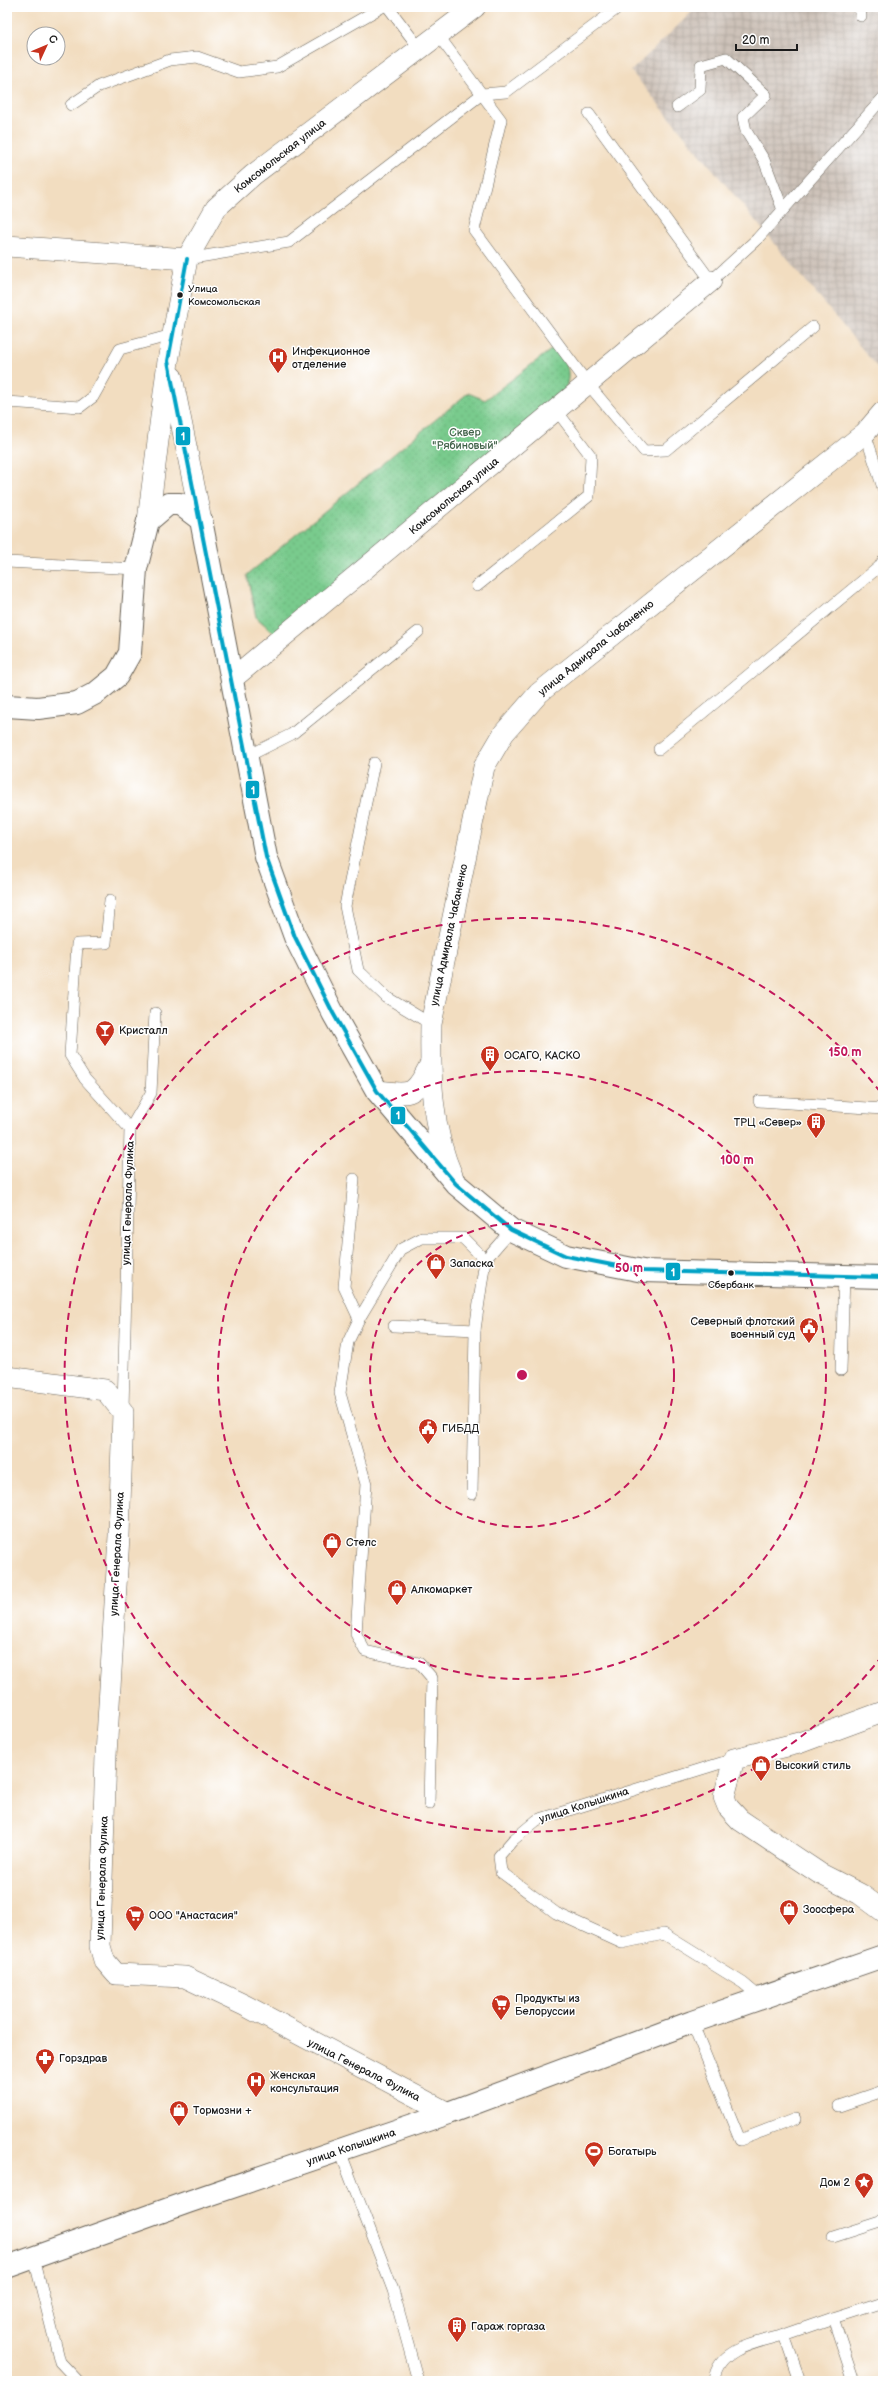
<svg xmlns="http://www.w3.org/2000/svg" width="890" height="2388" font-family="'Balsamiq Sans',sans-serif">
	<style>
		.industrial { fill: url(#industrial-grid) }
		.park { fill: url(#park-dots); stroke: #4a7454 }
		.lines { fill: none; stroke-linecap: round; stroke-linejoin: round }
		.service-casing { stroke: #676055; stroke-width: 12 }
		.minor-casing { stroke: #676055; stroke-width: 22 }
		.tertiary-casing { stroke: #676055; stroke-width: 24 }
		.service { stroke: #fff; stroke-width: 11 }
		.minor { stroke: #fff; stroke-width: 21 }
		.tertiary { stroke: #fff; stroke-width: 22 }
		.bus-1-casing { stroke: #fff; stroke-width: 7 }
		.bus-1 { stroke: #01a2c5; stroke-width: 4 }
		.ring { fill: none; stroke: #c2185b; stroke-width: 2; stroke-dasharray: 7 5 }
		.bus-dot { fill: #1c1c1c; stroke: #fff; stroke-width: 1.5 }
		.labels { text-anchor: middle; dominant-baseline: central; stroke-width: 3; stroke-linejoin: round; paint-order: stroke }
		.bus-label { font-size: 10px; fill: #1c1c1c; stroke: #fff; text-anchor: start }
		.street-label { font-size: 11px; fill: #1c1c1c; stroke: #fff }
		.poi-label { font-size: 11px; fill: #1c1c1c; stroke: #fff; text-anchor: start }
		.park-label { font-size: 11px; fill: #416249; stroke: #fff }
		.centre { fill: #c2185b; stroke: #fff; stroke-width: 2 }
		.ring-label { font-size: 12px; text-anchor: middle; font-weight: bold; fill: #c2185b; stroke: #fff; stroke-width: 3; stroke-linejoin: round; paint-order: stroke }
		.line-badge { stroke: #fff; stroke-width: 1.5 }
		.badge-label { font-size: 11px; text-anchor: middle; font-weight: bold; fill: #fff }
	</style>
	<defs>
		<pattern id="industrial-grid" width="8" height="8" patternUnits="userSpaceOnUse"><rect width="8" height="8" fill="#cdc2b9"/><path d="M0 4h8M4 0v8" fill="none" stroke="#afa69e"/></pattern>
		<pattern id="park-dots" width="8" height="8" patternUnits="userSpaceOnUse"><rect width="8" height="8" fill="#79cb8d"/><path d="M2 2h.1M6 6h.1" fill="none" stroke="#68ae79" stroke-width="1.8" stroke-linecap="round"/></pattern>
	</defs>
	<rect width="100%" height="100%" fill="#fff"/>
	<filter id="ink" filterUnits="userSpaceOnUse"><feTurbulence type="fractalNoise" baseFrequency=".025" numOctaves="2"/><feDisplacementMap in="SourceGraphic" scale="8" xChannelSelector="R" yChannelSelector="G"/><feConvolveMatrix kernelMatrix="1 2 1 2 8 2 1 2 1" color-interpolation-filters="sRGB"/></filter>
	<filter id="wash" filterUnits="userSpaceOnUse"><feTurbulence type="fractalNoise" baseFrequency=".012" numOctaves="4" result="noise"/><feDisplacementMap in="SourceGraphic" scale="16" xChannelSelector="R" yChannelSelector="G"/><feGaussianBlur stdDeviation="0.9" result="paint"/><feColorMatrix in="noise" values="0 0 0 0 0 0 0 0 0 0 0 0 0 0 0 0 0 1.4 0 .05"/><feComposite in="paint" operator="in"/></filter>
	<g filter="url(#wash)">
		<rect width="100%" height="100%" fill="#f2ddc0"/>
		<polygon class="industrial" points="697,7 883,7 883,374 631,71"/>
		<path class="park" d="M 556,346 C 568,365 572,372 564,394 L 275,634 L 256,617 L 247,575 L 468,393 L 485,400 Z"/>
	</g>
	<g filter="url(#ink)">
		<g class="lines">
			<g class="service-casing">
				<g id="service">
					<polyline points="388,7 420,49"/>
					<polyline points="860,7 861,16"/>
					<polyline points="438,35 501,120 474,230 588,384 644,451 666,450 813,327"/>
					<polyline points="71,105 99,86 170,60 197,57 239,72 277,67 382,7"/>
					<polyline points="677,107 700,90 701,65 726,58 766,95 743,117 746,131 764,160 783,210"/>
					<polyline points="589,114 711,281 757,239 883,98"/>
					<polyline points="187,259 289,242 482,94 506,92 619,7"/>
					<polyline points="7,402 80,407 93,397 120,349 172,335"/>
					<polyline points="865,433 883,488"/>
					<polyline points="7,562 136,569"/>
					<polyline points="477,586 589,496 591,456 557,411"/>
					<polyline points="659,749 879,567 883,561"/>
					<polyline points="246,757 292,734 418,632"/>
					<polyline points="374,763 345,906 358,970 386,997 431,1024"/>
					<polyline points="110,900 106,943 77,944 70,1055 85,1079 130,1129 123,1409"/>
					<polyline points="759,1101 883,1109"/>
					<polyline points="130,1129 151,1093 155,1013"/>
					<polyline points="354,1179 344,1287 359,1319"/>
					<polyline points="485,1260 511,1230"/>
					<polyline points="394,1326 475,1330 472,1494"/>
					<polyline points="841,1370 844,1276"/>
					<polyline points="734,1759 537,1820 513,1840 499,1856 501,1872 556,1913 622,1943 664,1934 743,1983 762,1999"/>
					<polyline points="429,1804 432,1678 419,1663 365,1651 356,1634 366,1484 340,1393 348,1342 359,1319 401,1249 422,1238 463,1238 485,1260 475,1330"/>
					<polyline points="692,2022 740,2140 795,2119"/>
					<polyline points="839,2106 883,2091"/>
					<polyline points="340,2151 393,2290 418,2381"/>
					<polyline points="833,2237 883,2221"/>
					<polyline points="34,2258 60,2362 78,2381"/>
					<polyline points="833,2318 883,2302"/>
					<path d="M 714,2381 C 717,2348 759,2342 784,2335"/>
					<polyline points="800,2381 784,2335 833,2318 854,2381"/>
				</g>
			</g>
			<g class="minor-casing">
				<g id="minor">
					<polyline points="7,246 187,259"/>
					<polyline points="172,377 201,520"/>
					<polyline points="148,521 168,361 187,259 216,208 253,175 475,7"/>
					<polyline points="232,679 711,281"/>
					<path d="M 377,1091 C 411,1095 414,1097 430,1065"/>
					<path d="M 453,1178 C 431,1129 430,1077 431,1024 L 484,767 L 504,733 L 539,693 L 865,433 L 883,412"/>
					<polyline points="7,1377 105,1390 123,1412 119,1536 106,1755 101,1910 100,1946 104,1960 116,1974 185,1977 244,2005 448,2113"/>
					<polyline points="883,1712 799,1743 734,1759 724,1797 728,1807 740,1820 819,1873 860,1894 883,1911"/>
				</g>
			</g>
			<g class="tertiary-casing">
				<g id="tertiary">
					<polyline points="7,706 38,708 77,703 96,693 117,676 130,653 136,569 148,521 168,504 180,504 201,520 266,857 295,937 333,1013 377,1091 456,1184 511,1230 566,1256 643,1271 883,1277"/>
					<polyline points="7,2267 188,2202 448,2113 692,2022 883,1956"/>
				</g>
			</g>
			<use href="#service" class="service"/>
			<use href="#minor" class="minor"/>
			<use href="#tertiary" class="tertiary"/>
			<g class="bus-1-casing">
				<polyline id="bus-1" points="187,259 168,361 266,857 295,937 333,1013 377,1091 456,1184 511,1230 566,1256 643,1271 883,1277"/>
			</g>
			<use href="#bus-1" class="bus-1"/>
		</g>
	</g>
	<g class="ring">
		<circle cx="522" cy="1375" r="152"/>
		<circle cx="522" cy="1375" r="304"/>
		<path d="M882 1656A457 457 0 1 1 882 1094"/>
	</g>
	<defs>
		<g id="hospital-pin" transform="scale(1)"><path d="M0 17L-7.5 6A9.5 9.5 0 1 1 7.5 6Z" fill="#c8321e" stroke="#fff"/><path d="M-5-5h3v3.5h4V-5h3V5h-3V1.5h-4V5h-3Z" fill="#fff"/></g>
		<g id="bar-pin" transform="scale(1)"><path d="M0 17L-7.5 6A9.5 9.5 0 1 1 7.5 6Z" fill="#c8321e" stroke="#fff"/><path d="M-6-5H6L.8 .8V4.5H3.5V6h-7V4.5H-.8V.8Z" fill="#fff"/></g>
		<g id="building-pin" transform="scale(1)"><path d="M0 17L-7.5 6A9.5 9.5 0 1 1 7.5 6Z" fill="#c8321e" stroke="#fff"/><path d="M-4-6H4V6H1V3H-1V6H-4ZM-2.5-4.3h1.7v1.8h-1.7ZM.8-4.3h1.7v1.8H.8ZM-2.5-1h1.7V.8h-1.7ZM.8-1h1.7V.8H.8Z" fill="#fff"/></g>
		<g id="shop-pin" transform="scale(1)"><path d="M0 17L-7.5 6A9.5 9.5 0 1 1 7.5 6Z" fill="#c8321e" stroke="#fff"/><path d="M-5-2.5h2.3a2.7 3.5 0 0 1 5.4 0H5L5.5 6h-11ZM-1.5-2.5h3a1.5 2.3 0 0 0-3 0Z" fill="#fff"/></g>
		<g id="civic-pin" transform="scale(1)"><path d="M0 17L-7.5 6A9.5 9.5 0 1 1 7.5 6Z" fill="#c8321e" stroke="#fff"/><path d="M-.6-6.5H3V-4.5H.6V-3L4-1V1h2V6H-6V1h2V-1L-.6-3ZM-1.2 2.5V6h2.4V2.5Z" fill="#fff"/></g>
		<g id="supermarket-pin" transform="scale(1)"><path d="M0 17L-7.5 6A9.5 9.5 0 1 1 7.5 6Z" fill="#c8321e" stroke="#fff"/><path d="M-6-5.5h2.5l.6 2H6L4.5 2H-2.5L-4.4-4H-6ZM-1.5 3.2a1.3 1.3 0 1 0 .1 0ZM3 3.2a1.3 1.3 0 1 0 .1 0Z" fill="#fff"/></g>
		<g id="pharmacy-pin" transform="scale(1)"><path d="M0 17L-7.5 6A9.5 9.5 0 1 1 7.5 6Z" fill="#c8321e" stroke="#fff"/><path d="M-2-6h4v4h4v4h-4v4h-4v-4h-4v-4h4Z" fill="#fff"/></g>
		<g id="stadium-pin" transform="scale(1)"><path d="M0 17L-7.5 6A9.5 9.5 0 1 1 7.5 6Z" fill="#c8321e" stroke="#fff"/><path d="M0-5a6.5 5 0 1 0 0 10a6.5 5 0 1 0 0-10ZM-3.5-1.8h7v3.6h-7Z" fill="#fff"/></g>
		<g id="sight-pin" transform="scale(1)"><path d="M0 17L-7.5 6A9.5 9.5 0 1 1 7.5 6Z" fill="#c8321e" stroke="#fff"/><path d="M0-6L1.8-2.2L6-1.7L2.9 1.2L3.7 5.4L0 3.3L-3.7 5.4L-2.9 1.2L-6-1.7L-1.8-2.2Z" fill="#fff"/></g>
	</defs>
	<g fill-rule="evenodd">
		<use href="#hospital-pin" x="278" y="357"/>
		<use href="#bar-pin" x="105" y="1030"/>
		<use href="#building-pin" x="490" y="1055"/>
		<use href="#building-pin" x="816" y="1122"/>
		<use href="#shop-pin" x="436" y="1263"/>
		<use href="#civic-pin" x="809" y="1327"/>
		<use href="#civic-pin" x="428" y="1428"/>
		<use href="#shop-pin" x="332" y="1542"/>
		<use href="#shop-pin" x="397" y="1589"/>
		<use href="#shop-pin" x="761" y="1765"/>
		<use href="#shop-pin" x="789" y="1909"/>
		<use href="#supermarket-pin" x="135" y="1915"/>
		<use href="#supermarket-pin" x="501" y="2004"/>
		<use href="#pharmacy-pin" x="45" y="2058"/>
		<use href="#hospital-pin" x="256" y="2081"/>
		<use href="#shop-pin" x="179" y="2110"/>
		<use href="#stadium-pin" x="594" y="2151"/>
		<use href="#sight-pin" x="864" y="2182"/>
		<use href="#building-pin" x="457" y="2326"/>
	</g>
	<g class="bus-dot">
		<circle cx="180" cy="295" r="3.5"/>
		<circle cx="731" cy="1273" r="3.5"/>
	</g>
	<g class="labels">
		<g class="bus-label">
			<text x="188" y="289">Улица<tspan x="188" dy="13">Комсомольская</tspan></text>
			<text x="731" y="1285" text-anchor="middle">Сбербанк</text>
		</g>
		<g class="street-label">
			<text transform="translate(280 156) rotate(-38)">Комсомольская улица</text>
			<text transform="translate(454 496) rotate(-40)">Комсомольская улица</text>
			<text transform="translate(596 648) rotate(-39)">улица Адмирала Чабаненко</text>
			<text transform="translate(449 935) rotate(-78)">улица Адмирала Чабаненко</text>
			<text transform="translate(128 1203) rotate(-88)">улица Генерала Фулика</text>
			<text transform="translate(117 1554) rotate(-87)">улица Генерала Фулика</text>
			<text transform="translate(584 1805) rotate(-18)">улица Колышкина</text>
			<text transform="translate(102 1878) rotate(-88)">улица Генерала Фулика</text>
			<text transform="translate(364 2070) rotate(27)">улица Генерала Фулика</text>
			<text transform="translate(351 2147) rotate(-19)">улица Колышкина</text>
		</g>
		<g class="poi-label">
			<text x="292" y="351">Инфекционное<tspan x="292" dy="13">отделение</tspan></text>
			<text x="119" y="1030">Кристалл</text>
			<text x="504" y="1055">ОСАГО, КАСКО</text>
			<text x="802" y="1122" text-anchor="end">ТРЦ «Север»</text>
			<text x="450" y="1263">Запаска</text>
			<text x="795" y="1321" text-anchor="end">Северный флотский<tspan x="795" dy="13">военный суд</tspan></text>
			<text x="442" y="1428">ГИБДД</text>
			<text x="346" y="1542">Стелс</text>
			<text x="411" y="1589">Алкомаркет</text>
			<text x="775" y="1765">Высокий стиль</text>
			<text x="803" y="1909">Зоосфера</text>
			<text x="149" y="1915">ООО "Анастасия"</text>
			<text x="515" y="1998">Продукты из<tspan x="515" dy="13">Белоруссии</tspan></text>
			<text x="59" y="2058">Горздрав</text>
			<text x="270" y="2075">Женская<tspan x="270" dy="13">консультация</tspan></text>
			<text x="193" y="2110">Тормозни +</text>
			<text x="608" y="2151">Богатырь</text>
			<text x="850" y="2182" text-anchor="end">Дом 2</text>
			<text x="471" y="2326">Гараж горгаза</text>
		</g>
		<g class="park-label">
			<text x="465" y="432">Сквер<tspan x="465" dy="13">"Рябиновый"</tspan></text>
		</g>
	</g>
	<circle cx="522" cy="1375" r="6" class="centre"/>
	<g class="ring-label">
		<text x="845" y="1056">150 m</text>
		<text x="737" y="1164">100 m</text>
		<text x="629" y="1272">50 m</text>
	</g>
	<g class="line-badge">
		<rect x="175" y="426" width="16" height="20" rx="4" fill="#01a2c5"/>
		<rect x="245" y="780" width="15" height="19" rx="4" fill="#01a2c5"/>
		<rect x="390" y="1106" width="16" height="19" rx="4" fill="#01a2c5"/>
		<rect x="665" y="1262" width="16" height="19" rx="4" fill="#01a2c5"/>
	</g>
	<g class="badge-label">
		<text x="183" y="440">1</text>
		<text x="253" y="794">1</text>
		<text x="398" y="1119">1</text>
		<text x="673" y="1276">1</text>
	</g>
	<rect width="890" height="2388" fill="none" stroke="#fff" stroke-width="24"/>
	<g transform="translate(46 46) rotate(46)"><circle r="19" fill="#ffffff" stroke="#a4a4a4"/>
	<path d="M0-3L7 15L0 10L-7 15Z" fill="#c8321e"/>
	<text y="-6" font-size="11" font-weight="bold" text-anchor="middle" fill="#1c1c1c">С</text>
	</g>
	<path d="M736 44v6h61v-6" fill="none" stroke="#1c1c1c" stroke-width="2"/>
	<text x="742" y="44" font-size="12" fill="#1c1c1c" stroke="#ffffff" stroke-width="3" paint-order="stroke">20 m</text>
</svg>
